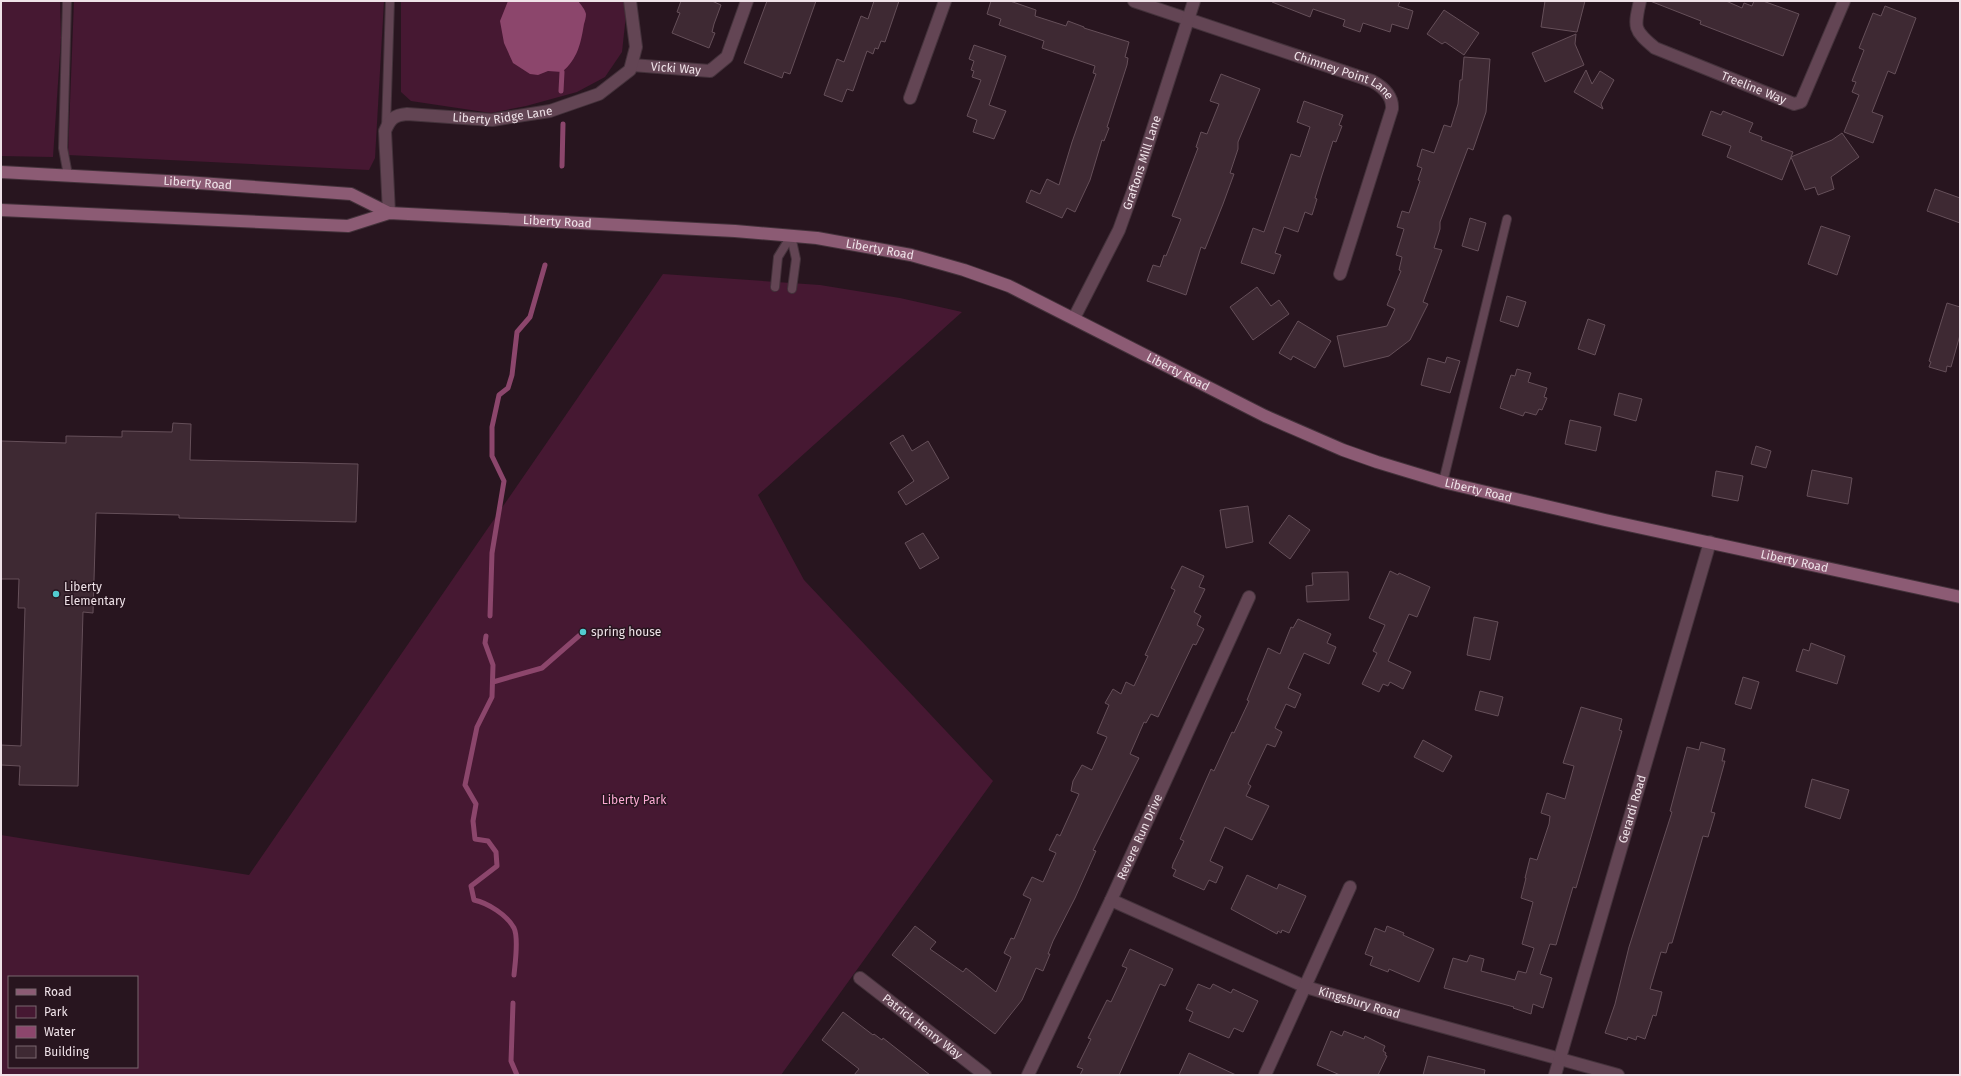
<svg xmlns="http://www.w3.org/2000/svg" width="1961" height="1076" font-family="'Fira Sans',sans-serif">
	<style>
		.green { fill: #461832; fill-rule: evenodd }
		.water { fill: #8c466c }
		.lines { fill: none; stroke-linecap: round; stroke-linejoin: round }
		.stream { stroke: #8c466c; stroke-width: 5 }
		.building { fill: #3e2933; stroke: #654f59 }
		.lane-casing { stroke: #44323b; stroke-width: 10 }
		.street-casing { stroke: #44323b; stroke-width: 14 }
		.secondary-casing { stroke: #44323b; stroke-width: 14 }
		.lane { stroke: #634554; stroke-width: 8 }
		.street { stroke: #634554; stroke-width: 12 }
		.secondary { stroke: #8c5b74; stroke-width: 12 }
		.poi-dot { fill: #52ccd1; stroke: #28151f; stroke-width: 1.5 }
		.labels { text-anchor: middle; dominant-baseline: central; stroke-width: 3; stroke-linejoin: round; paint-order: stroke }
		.street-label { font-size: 12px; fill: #efe2e8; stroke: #28151f }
		.poi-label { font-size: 12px; fill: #efe2e8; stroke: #28151f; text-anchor: start }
		.park-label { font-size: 12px; fill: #faa9d2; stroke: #28151f }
	</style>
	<rect width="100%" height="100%" fill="#28151f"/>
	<g class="green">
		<polygon points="1,1 60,1 61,38 53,157 1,156"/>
		<polygon points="74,1 384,1 375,158 369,170 68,155"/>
		<polygon points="401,1 624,1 626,15 622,52 605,77 577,92 526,106 491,113 411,101 401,92"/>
		<path d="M 663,274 L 820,285 L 900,298 L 962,312 L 758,495 L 804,580 L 993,781 L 781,1075 L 1,1075 L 1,835 L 249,875 ZM 9,977 L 137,977 L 137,1067 L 9,1067 Z"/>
	</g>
	<path class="water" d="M 508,1 L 578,1 C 581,5 585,9 586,14 C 586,17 585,21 584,24 C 581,42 578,59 562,72 L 548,71 L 538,75 L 530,74 L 513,63 L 504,43 L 500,21 Z"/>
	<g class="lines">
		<g class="stream">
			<polyline points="561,91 562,72"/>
			<polyline points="562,166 563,124"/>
			<polyline points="490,616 492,553 504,481 492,456 492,427 499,395 508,388 512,375 517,332 530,317 545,265"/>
			<path d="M 486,636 L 485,643 L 493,665 L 492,697 L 477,727 L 465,785 L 476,804 L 473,821 L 475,839 L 488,841 L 496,852 L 497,866 L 471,886 L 474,900 C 488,903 507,915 514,928 C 519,938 515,964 514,975"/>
			<polyline points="493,682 542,668 581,634"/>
			<polyline points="513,1003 511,1061 517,1075"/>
		</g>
	</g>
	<g class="building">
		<polygon points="681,1 712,1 721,5 714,24 712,32 715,33 709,48 672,33 680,13 677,12"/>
		<polygon points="767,1 816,1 790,74 784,72 782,78 744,63"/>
		<polygon points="874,1 899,1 885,42 881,41 878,49 875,48 873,54 867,51 853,91 847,89 842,102 824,95 837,59 844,62 861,16 868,19"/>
		<polygon points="991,1 1010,1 1036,10 1035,16 1066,26 1068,21 1084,27 1084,28 1129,42 1125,57 1128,58 1127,65 1107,127 1109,128 1104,141 1102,140 1090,180 1075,212 1067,208 1062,218 1026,202 1031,190 1040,194 1047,179 1059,185 1072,142 1096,74 1093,73 1095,66 1042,48 1044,41 999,25 1001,19 987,14"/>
		<polygon points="1272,1 1400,1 1398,6 1413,11 1408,29 1392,24 1390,32 1363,23 1360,32 1343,26 1345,20 1313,9 1310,17 1272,2"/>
		<polygon points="1545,1 1585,1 1577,32 1541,27"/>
		<polygon points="1650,1 1726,1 1742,8 1744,3 1752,6 1754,1 1763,1 1799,14 1783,56 1700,24 1701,21"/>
		<polygon points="1885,6 1916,18 1895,74 1888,71 1872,112 1883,116 1873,143 1844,132 1859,95 1852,92 1856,82 1852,81 1864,50 1859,48 1873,13 1881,16"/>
		<polygon points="1444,10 1479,33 1464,55 1445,42 1442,44 1427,34"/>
		<polygon points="1576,34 1575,44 1584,65 1545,82 1532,53"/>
		<polygon points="974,45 1006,56 989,105 1006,111 994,139 973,132 977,120 967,116 981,80 972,77 974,71 971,70 974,61 969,59"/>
		<polygon points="1464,57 1490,59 1486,112 1473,150 1468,148 1440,222 1440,229 1434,248 1442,250 1423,302 1428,304 1410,340 1389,356 1344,367 1337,336 1387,326 1395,309 1387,305 1401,271 1399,270 1402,257 1396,255 1404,229 1397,227 1402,211 1409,213 1420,181 1418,180 1422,168 1417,166 1422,149 1434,153 1444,125 1451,127 1458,104 1460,80 1462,80"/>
		<polygon points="1586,70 1592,84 1600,71 1614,80 1601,104 1603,109 1574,92"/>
		<polygon points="1221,74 1260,89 1238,142 1238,149 1230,173 1234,174 1223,204 1205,249 1201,247 1186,295 1147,281 1153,265 1160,267 1164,255 1166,256 1181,219 1172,216 1198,148 1196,147 1201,132 1207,134 1219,104 1210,101"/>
		<polygon points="1304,101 1343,115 1339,125 1342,126 1336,142 1333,141 1322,175 1315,198 1317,199 1312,215 1305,212 1298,232 1284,227 1275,253 1281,255 1274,274 1241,263 1253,228 1264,232 1291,154 1300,157 1310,127 1297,122"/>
		<polygon points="1711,111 1721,115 1723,111 1753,123 1749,132 1762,137 1761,140 1793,152 1782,180 1727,157 1731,146 1702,135"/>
		<polygon points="1842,133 1859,157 1831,177 1834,189 1818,195 1815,187 1805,190 1791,157 1832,140"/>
		<polygon points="1935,189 1960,198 1960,223 1927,211"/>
		<polygon points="1470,218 1486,223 1478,251 1462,246"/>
		<polygon points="1821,226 1850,236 1837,275 1808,264"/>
		<polygon points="1257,287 1271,306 1279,300 1289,314 1253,340 1230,307"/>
		<polygon points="1507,296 1526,302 1518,327 1500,321"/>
		<polygon points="1947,303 1960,307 1960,335 1951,367 1947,366 1946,372 1929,367 1931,362 1929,361"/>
		<polygon points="1588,319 1605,325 1595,355 1578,349"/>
		<polygon points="1298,321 1331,341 1315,368 1293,356 1291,360 1279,353"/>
		<polygon points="1447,357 1460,361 1450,393 1421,385 1428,358 1445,363"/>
		<polygon points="1517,369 1531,373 1528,382 1547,388 1544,397 1547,398 1542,410 1539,409 1536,415 1525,412 1523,416 1500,408 1511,375 1515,376"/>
		<polygon points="1619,393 1642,399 1636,421 1614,415"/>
		<polygon points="1570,420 1601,427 1596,451 1565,444"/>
		<polygon points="173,423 191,424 190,460 358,464 356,522 179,518 179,515 96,513 93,613 83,612 78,786 19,785 20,766 1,765 1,745 21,746 25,608 18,608 19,579 1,579 1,441 66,443 66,436 122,437 122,431 172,432"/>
		<polygon points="903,435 912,451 928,441 949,478 906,505 898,492 914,481 890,443"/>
		<polygon points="1756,446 1771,451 1766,468 1751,464"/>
		<polygon points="1812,470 1852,478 1848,504 1807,496"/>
		<polygon points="1716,471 1743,476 1738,501 1712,496"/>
		<polygon points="1248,506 1253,542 1226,548 1220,510"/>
		<polygon points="1289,515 1310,530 1290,559 1269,543"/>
		<polygon points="923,533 939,558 920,569 905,543"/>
		<polygon points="1182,566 1204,576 1199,587 1205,589 1194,612 1201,616 1197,625 1204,629 1196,645 1193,644 1158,717 1151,714 1146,723 1144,722 1130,754 1139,758 1093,850 1096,851 1075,898 1053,941 1048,954 1050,954 1043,971 1036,968 1022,1000 995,1034 892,955 915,926 936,942 930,949 963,972 966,968 996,992 1011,957 1004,953 1011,938 1014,939 1031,899 1023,895 1032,877 1043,882 1056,853 1049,850 1057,834 1060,836 1079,794 1071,791 1073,781 1082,765 1092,770 1107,737 1097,733 1109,705 1105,703 1113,689 1121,694 1126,682 1134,686 1148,656 1145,655 1175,590 1171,588"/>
		<polygon points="1390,571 1398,575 1399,573 1430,587 1417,617 1409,614 1388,661 1411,672 1403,689 1390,682 1388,686 1383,684 1379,692 1362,684 1377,653 1373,651 1385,625 1369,618"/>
		<polygon points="1340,572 1348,572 1349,600 1307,602 1306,586 1313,585 1312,573"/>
		<polygon points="1474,617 1498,622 1490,660 1467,655"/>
		<polygon points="1298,619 1331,634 1327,643 1336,647 1329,664 1304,653 1288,688 1301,694 1295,708 1286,704 1275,728 1282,732 1275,747 1267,744 1248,784 1251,786 1246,796 1269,806 1252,840 1225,827 1210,861 1223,867 1216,883 1209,880 1204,890 1173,876 1176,870 1172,868 1173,864 1184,841 1180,839 1211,769 1214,771 1232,732 1234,733 1249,701 1247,700 1268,648 1280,654 1291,627 1293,628"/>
		<polygon points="1811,643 1845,656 1837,684 1796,671 1803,649 1809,651"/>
		<polygon points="1743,677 1759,682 1751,709 1735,704"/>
		<polygon points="1480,691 1503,697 1498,716 1475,710"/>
		<polygon points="1581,707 1622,719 1619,730 1622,731 1576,888 1573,887 1556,945 1550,944 1540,974 1552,978 1543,1008 1533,1004 1531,1014 1513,1008 1514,1007 1444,988 1453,958 1467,962 1470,955 1484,959 1481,971 1515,980 1518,971 1526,973 1534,948 1522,944 1533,902 1521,898 1526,878 1525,878 1530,858 1537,860 1549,824 1550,816 1541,813 1547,793 1565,799 1574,766 1563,763"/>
		<polygon points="1423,740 1452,756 1443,772 1414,757"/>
		<polygon points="1701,742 1725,749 1722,761 1725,761 1711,812 1715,813 1708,837 1703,836 1672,943 1669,943 1666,953 1661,952 1650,989 1662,992 1656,1016 1653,1015 1645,1039 1637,1036 1636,1040 1628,1037 1627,1040 1605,1033 1615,1004 1629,947 1672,812 1670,811 1687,747 1699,750"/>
		<polygon points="1812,779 1849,790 1840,819 1805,807"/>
		<polygon points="1247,875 1277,889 1279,884 1306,896 1289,933 1282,930 1281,933 1278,931 1277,934 1231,909"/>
		<polygon points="1387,926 1404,933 1403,935 1434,949 1419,982 1389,969 1388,972 1370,965 1373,957 1365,954 1375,928 1385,932"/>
		<polygon points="1130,949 1173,969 1165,986 1160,984 1119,1075 1080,1075 1083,1069 1077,1067 1091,1039 1088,1038 1107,1000 1111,1002 1127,968 1122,966"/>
		<polygon points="1198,984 1210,989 1213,984 1231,993 1233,989 1258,1001 1243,1032 1234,1028 1229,1038 1189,1021 1193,1012 1186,1009"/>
		<polygon points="843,1012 873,1035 874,1034 882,1040 883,1038 930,1075 854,1075 859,1069 822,1040"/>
		<polygon points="1331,1031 1342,1036 1344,1031 1364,1039 1365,1036 1385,1046 1383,1051 1386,1053 1385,1055 1387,1056 1378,1075 1340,1075 1317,1065"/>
		<polygon points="1189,1053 1236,1075 1179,1075"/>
		<polygon points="1428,1056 1485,1070 1484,1075 1423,1075"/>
	</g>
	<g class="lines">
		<g class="lane-casing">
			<g id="lane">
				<polyline points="67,1 63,148 68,175"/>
				<polyline points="386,128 390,1"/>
				<polyline points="791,236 796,259 792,289"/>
				<polyline points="775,287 778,257 791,236"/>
				<polyline points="1443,482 1507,219"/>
			</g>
		</g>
		<g class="street-casing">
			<g id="street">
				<path id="s1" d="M 1134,1 L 1372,81 C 1383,87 1393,96 1392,109 L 1340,274"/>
				<path id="s2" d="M 1640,1 C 1634,27 1633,30 1655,48 L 1794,104 L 1801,102 L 1844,1"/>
				<path id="s3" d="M 632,65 L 710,71 L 727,57 L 747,1"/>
				<polyline points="910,98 945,1"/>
				<path id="s4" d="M 389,213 L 385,131 C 390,119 394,115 407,114 L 492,120 L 550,111 L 599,94 L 630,70 L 636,47 L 630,1"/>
				<path id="s5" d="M 1074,318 L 1119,230 L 1133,191 L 1194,1"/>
				<path id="s6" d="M 1111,900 L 1306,987 L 1404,1016 L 1618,1075"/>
				<path id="s7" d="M 860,978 L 985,1075"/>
				<path id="s8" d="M 1028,1075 L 1111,900 L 1249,597"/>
				<polyline points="1265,1075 1350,887"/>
				<path id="s9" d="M 1555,1075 L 1710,542"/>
			</g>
		</g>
		<g class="secondary-casing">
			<g id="secondary">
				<path id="s10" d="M 1,172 L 185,182 L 351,194 L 389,213"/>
				<path id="s11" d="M 1,210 L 348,226 L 389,213 L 735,231 L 817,238 L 911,255 L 964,270 L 1009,286 L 1265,416 L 1343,450 L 1377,462 L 1443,482 L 1605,520 L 1960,597"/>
			</g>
		</g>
		<use href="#lane" class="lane"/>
		<use href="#street" class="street"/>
		<use href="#secondary" class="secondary"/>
	</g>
	<g class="poi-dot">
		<circle cx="56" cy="594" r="4"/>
		<circle cx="583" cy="632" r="4"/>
	</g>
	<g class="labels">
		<g class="street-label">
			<text stroke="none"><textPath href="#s3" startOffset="44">Vicki Way</textPath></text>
			<text stroke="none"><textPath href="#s1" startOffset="223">Chimney Point Lane</textPath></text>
			<text stroke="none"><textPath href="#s2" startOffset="161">Treeline Way</textPath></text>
			<text stroke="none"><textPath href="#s4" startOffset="208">Liberty Ridge Lane</textPath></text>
			<text stroke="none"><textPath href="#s5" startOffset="170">Graftons Mill Lane</textPath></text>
			<text stroke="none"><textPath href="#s10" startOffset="197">Liberty Road</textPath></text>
			<text stroke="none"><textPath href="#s11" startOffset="559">Liberty Road</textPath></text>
			<text stroke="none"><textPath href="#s11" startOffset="883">Liberty Road</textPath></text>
			<text stroke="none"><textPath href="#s11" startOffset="1207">Liberty Road</textPath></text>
			<text stroke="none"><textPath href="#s11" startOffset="1531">Liberty Road</textPath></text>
			<text stroke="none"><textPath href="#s11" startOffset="1855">Liberty Road</textPath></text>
			<text stroke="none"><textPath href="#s9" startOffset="277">Gerardi Road</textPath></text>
			<text stroke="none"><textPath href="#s8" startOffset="263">Revere Run Drive</textPath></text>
			<text stroke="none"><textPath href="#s6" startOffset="269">Kingsbury Road</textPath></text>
			<text stroke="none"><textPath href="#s7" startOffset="79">Patrick Henry Way</textPath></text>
		</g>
		<g class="poi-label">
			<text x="64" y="587">Liberty<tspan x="64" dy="14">Elementary</tspan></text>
			<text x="591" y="632">spring house</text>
		</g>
		<g class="park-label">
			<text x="634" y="800">Liberty Park</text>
		</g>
	</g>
	<rect width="1961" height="1076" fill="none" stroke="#efe2e8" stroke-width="4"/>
	<rect x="8" y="976" width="130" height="92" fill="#28151f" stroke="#78676f"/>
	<rect x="16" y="989" width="20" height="6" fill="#8c5b74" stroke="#78676f"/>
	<text x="44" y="996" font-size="12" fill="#efe2e8">Road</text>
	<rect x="16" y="1006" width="20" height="12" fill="#461832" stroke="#78676f"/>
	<text x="44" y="1016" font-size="12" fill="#efe2e8">Park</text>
	<rect x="16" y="1026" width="20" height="12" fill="#8c466c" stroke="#78676f"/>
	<text x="44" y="1036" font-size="12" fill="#efe2e8">Water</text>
	<rect x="16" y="1046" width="20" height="12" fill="#3e2933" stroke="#78676f"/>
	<text x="44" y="1056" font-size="12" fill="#efe2e8">Building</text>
</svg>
